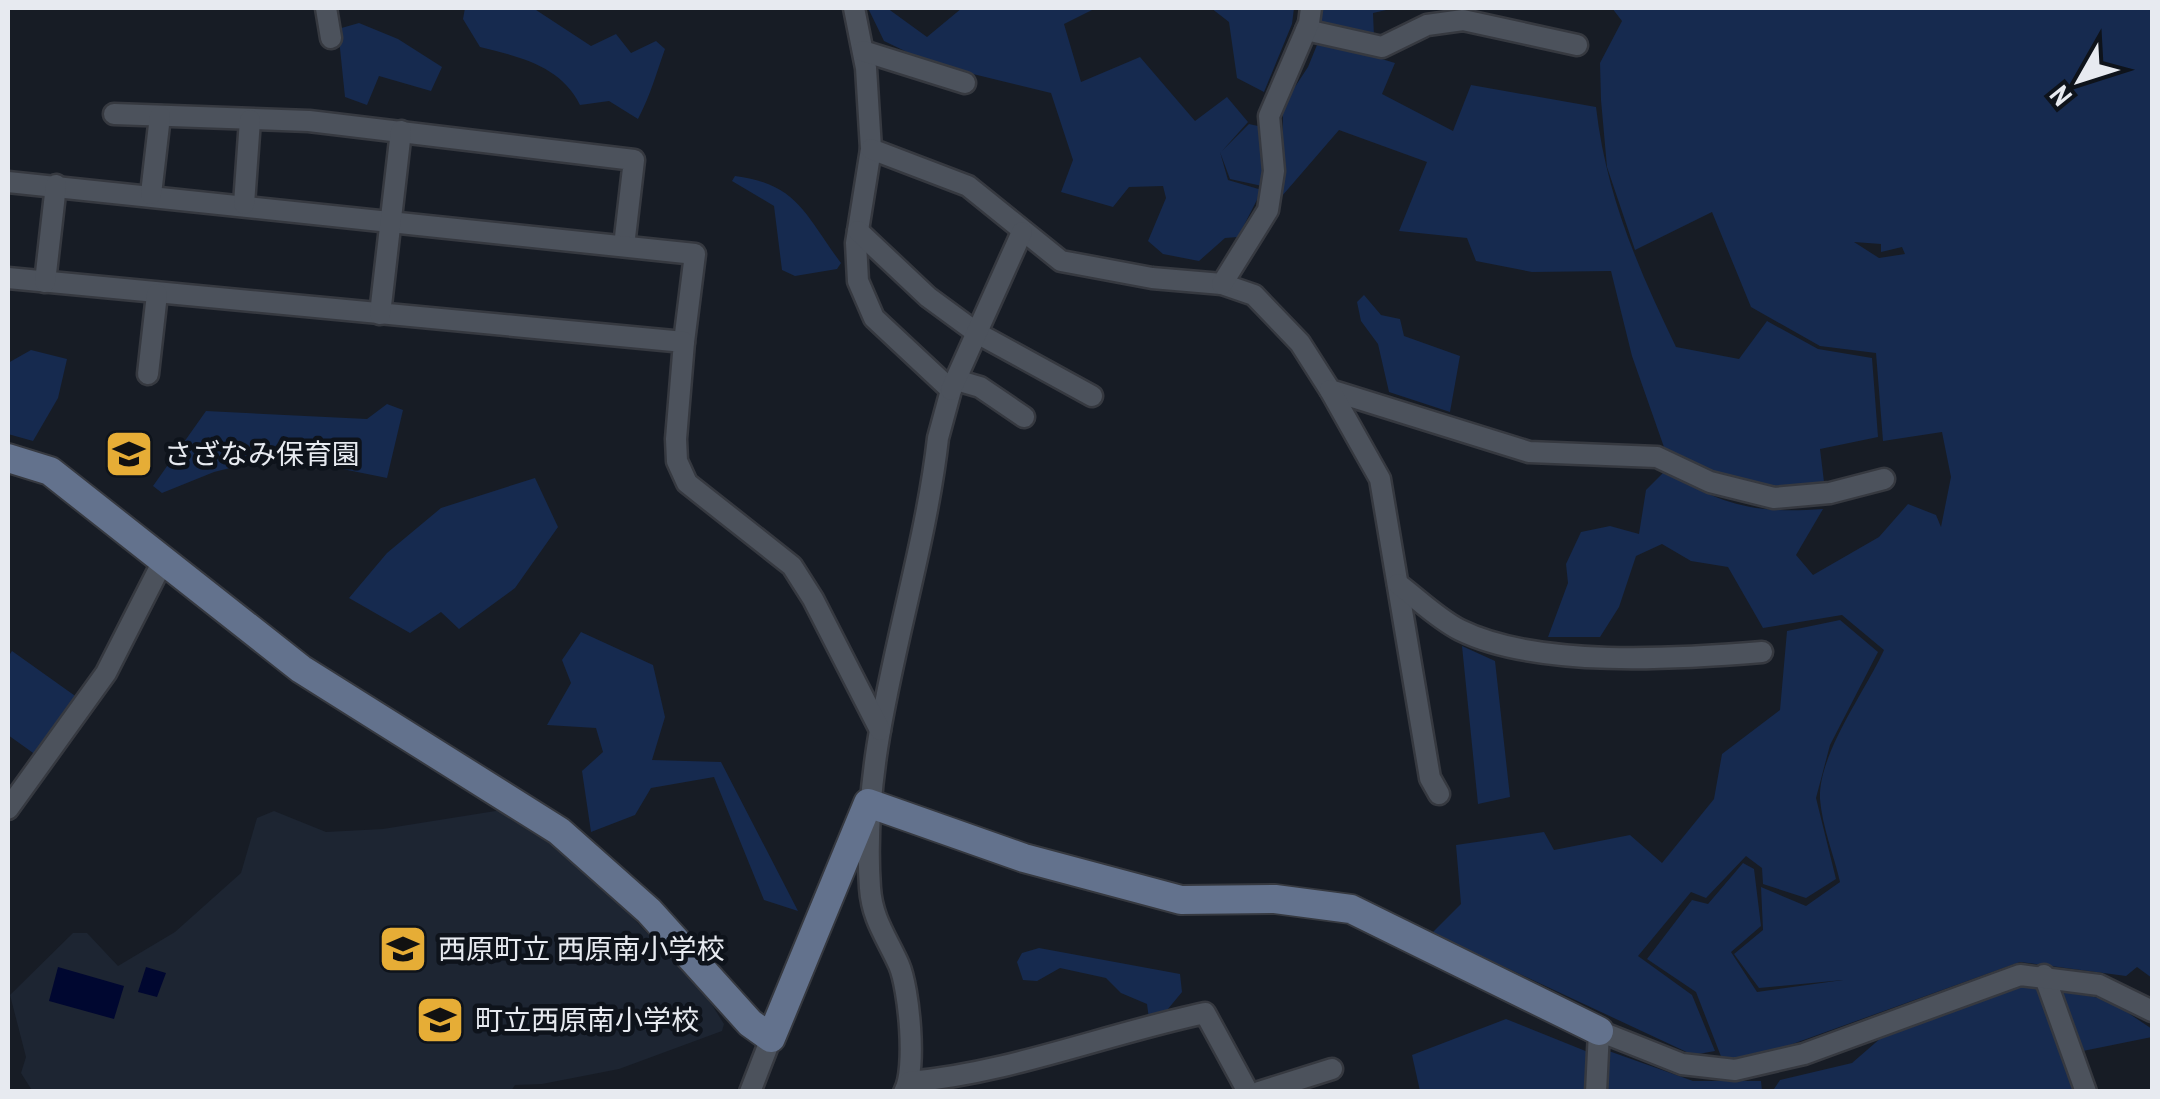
<svg xmlns="http://www.w3.org/2000/svg" width="2160" height="1099" font-family="'Archivo Narrow','Noto Sans JP',sans-serif">
	<style>
		.built { fill: #1d2532 }
		.green { fill: #162a4f; fill-rule: evenodd }
		.water { fill: #000730 }
		.lines { fill: none; stroke-linecap: round; stroke-linejoin: round }
		.street-casing { stroke: #363940; stroke-width: 25 }
		.secondary-casing { stroke: #363940; stroke-width: 32 }
		.street { stroke: #4c525c; stroke-width: 20 }
		.secondary { stroke: #63728d; stroke-width: 28 }
		.labels { text-anchor: middle; dominant-baseline: central; stroke-width: 9; stroke-linejoin: round; paint-order: stroke }
		.poi-label { font-size: 28px; fill: #e7eaf0; stroke: #0e131b; text-anchor: start }
	</style>
	<rect width="100%" height="100%" fill="#171c25"/>
	<polygon class="built" points="508,809 571,852 707,997 724,1024 722,1031 619,1069 542,1084 515,1085 511,1091 33,1092 21,1073 26,1057 10,995 73,933 87,933 118,966 175,932 241,873 257,818 274,811 326,832 383,829"/>
	<g class="green">
		<path d="M 465,8 L 533,8 L 591,46 L 616,34 L 631,53 L 656,41 L 665,49 C 656,74 651,94 638,119 L 609,101 L 580,105 C 561,66 520,57 480,47 L 463,19 Z"/>
		<polygon points="868,8 887,8 927,37 962,8 1096,8 1064,24 1081,82 1140,57 1195,121 1227,97 1248,122 1222,151 1249,124 1258,126 1266,165 1262,186 1230,179 1220,152 1228,180 1262,190 1238,237 1225,238 1199,261 1163,254 1148,241 1166,198 1163,186 1129,187 1113,207 1061,192 1073,160 1051,93 932,64 884,41"/>
		<polygon points="1211,8 1294,8 1292,24 1264,92 1237,78 1229,22"/>
		<polygon points="1317,8 1395,8 1373,13 1374,37 1317,25"/>
		<path d="M 1612,8 L 2152,8 L 2152,978 L 2137,967 L 2126,976 L 2020,962 L 1759,1056 L 1722,1059 L 1696,992 L 1647,959 L 1692,900 L 1708,904 L 1743,863 L 1754,869 L 1761,926 L 1731,952 L 1757,992 L 1843,980 L 1759,988 L 1734,954 L 1763,930 L 1761,887 L 1806,906 L 1840,882 C 1834,856 1822,826 1820,799 C 1818,754 1865,692 1884,650 L 1842,615 L 1763,628 L 1728,567 L 1691,561 L 1662,544 L 1636,556 L 1619,607 L 1600,637 L 1548,637 L 1568,583 L 1566,564 L 1581,532 L 1610,526 L 1639,534 L 1646,490 L 1664,472 C 1726,505 1752,514 1823,509 L 1796,555 L 1813,575 L 1879,537 L 1908,504 L 1936,515 L 1941,527 L 1951,477 L 1942,432 L 1883,441 L 1876,353 L 1820,346 L 1751,307 L 1712,212 L 1635,250 L 1607,167 L 1601,100 L 1600,63 L 1622,21 ZM 1854,242 L 1881,244 L 1881,252 L 1902,247 L 1905,254 L 1879,258 Z"/>
		<polygon points="359,23 398,39 442,67 431,91 379,76 367,105 345,97 338,29"/>
		<path d="M 1319,40 L 1395,63 L 1382,94 L 1453,131 L 1471,85 L 1596,107 C 1606,195 1638,268 1676,347 L 1739,359 L 1767,321 L 1818,349 L 1872,358 L 1878,437 L 1820,449 L 1824,482 C 1757,492 1724,484 1665,450 L 1632,356 L 1611,271 L 1532,272 L 1476,261 L 1467,238 L 1399,231 L 1427,162 L 1339,130 L 1282,196 L 1283,105 L 1308,67 Z"/>
		<path d="M 735,176 C 798,184 805,215 841,263 L 837,269 L 795,276 L 782,270 L 774,206 L 732,181 Z"/>
		<polygon points="1364,295 1381,315 1400,319 1404,336 1460,356 1450,412 1389,392 1378,344 1361,321 1357,302"/>
		<polygon points="31,350 67,359 58,398 33,441 8,434 8,363"/>
		<polygon points="387,404 403,410 387,478 278,456 214,472 162,493 153,486 206,411 367,419"/>
		<polygon points="535,478 558,527 515,588 459,629 441,612 410,633 349,598 387,553 441,508"/>
		<polygon points="1840,620 1878,652 1830,745 1816,798 1836,879 1806,898 1763,884 1762,868 1746,856 1706,898 1691,892 1638,956 1692,995 1715,1051 1693,1055 1432,933 1461,904 1456,845 1544,832 1554,850 1630,835 1662,863 1714,799 1722,754 1780,710 1787,631"/>
		<polygon points="581,632 653,665 665,717 652,760 721,762 798,911 764,900 714,777 651,788 635,815 591,832 582,771 603,752 596,728 547,725 571,683 562,660"/>
		<polygon points="1462,646 1495,661 1510,797 1478,804"/>
		<polygon points="12,651 78,698 36,755 8,735 8,657"/>
		<polygon points="1039,948 1180,974 1182,992 1158,1021 1149,1019 1147,1004 1121,993 1106,978 1060,968 1037,981 1023,980 1017,962 1022,953"/>
		<polygon points="2028,984 2109,1000 2152,1029 2152,1037 2063,1055 2075,1091 1772,1092 1780,1080 1852,1063 1882,1037"/>
		<polygon points="1506,1019 1588,1052 1586,1091 1420,1091 1412,1055"/>
		<polygon points="1606,1050 1693,1081 1761,1081 1762,1091 1604,1092"/>
	</g>
	<g class="water">
		<polygon points="58,967 124,986 114,1019 49,1001"/>
		<polygon points="146,967 166,973 157,997 138,992"/>
	</g>
	<g class="lines">
		<g class="street-casing">
			<g id="street">
				<polyline points="326,8 331,38"/>
				<path d="M 854,8 L 866,68 L 871,149 L 856,243 L 858,281 L 874,318 L 951,390 L 938,438 C 921,589 859,734 870,888 C 872,919 887,938 899,965 C 909,988 917,1070 904,1092"/>
				<polyline points="1306,30 1382,47 1427,25 1463,20 1577,45"/>
				<polyline points="863,51 965,83"/>
				<polyline points="114,114 309,121 634,160 624,246"/>
				<polyline points="871,149 968,186 1061,261 1152,278 1222,284 1254,295 1300,343 1330,390 1529,452 1657,457 1710,482 1774,498 1830,493 1884,479"/>
				<polyline points="8,182 695,254 684,342"/>
				<polyline points="151,194 160,116"/>
				<polyline points="244,204 250,120"/>
				<polyline points="858,231 928,297 977,333 1092,396"/>
				<polyline points="8,278 684,342 676,439 677,461 687,483 792,566 813,599 880,730"/>
				<polyline points="45,282 56,185"/>
				<polyline points="1222,284 1268,210 1274,171 1269,116 1309,23 1311,8"/>
				<polyline points="380,314 401,131"/>
				<polyline points="148,374 157,294"/>
				<polyline points="956,380 980,387 1024,417"/>
				<polyline points="951,390 1022,232"/>
				<polyline points="1330,390 1380,479 1430,778 1439,794"/>
				<path d="M 1398,584 C 1418,599 1438,619 1460,630 C 1537,668 1677,659 1762,652"/>
				<polyline points="8,809 106,673 164,559"/>
				<polyline points="2044,975 2086,1092"/>
				<path d="M 909,1082 C 1010,1073 1106,1034 1205,1013 L 1248,1092"/>
				<polyline points="750,1092 771,1038"/>
				<polyline points="1259,1092 1332,1069"/>
				<polyline points="1596,1092 1599,1031 1682,1064 1735,1070 1804,1054 2020,975 2099,985 2152,1011"/>
			</g>
		</g>
		<g class="secondary-casing">
			<polyline id="secondary" points="8,458 50,471 301,669 559,831 649,911 750,1023 771,1038 868,803 1024,858 1181,900 1275,899 1351,909 1599,1031"/>
		</g>
		<use href="#street" class="street"/>
		<use href="#secondary" class="secondary"/>
	</g>
	<defs>
		<g id="school-square" transform="scale(2.5)"><rect x="-9" y="-9" width="18" height="18" rx="4" fill="#e6ad36" stroke="#0e131b"/><path d="M0-5L7-2L0 1L-7-2ZM-4 1L0 2.5L4 1V4Q0 6-4 4Z" fill="#111"/></g>
	</defs>
	<g fill-rule="evenodd">
		<use href="#school-square" x="129" y="454"/>
		<use href="#school-square" x="403" y="949"/>
		<use href="#school-square" x="440" y="1020"/>
	</g>
	<g class="labels">
		<g class="poi-label">
			<text x="164" y="454">さざなみ保育園</text>
			<text x="438" y="949">西原町立 西原南小学校</text>
			<text x="475" y="1020">町立西原南小学校</text>
		</g>
	</g>
	<rect width="2160" height="1099" fill="none" stroke="#e7eaf0" stroke-width="20"/>
	<g transform="translate(2080 80) rotate(231)" stroke="#0e131b" stroke-width="8" paint-order="stroke">
	<path d="M0-8L18 38L0 25L-18 38Z" fill="#e7eaf0"/>
	<text y="-15" font-size="28" font-weight="bold" text-anchor="middle" fill="#e7eaf0">N</text>
	</g>
</svg>
